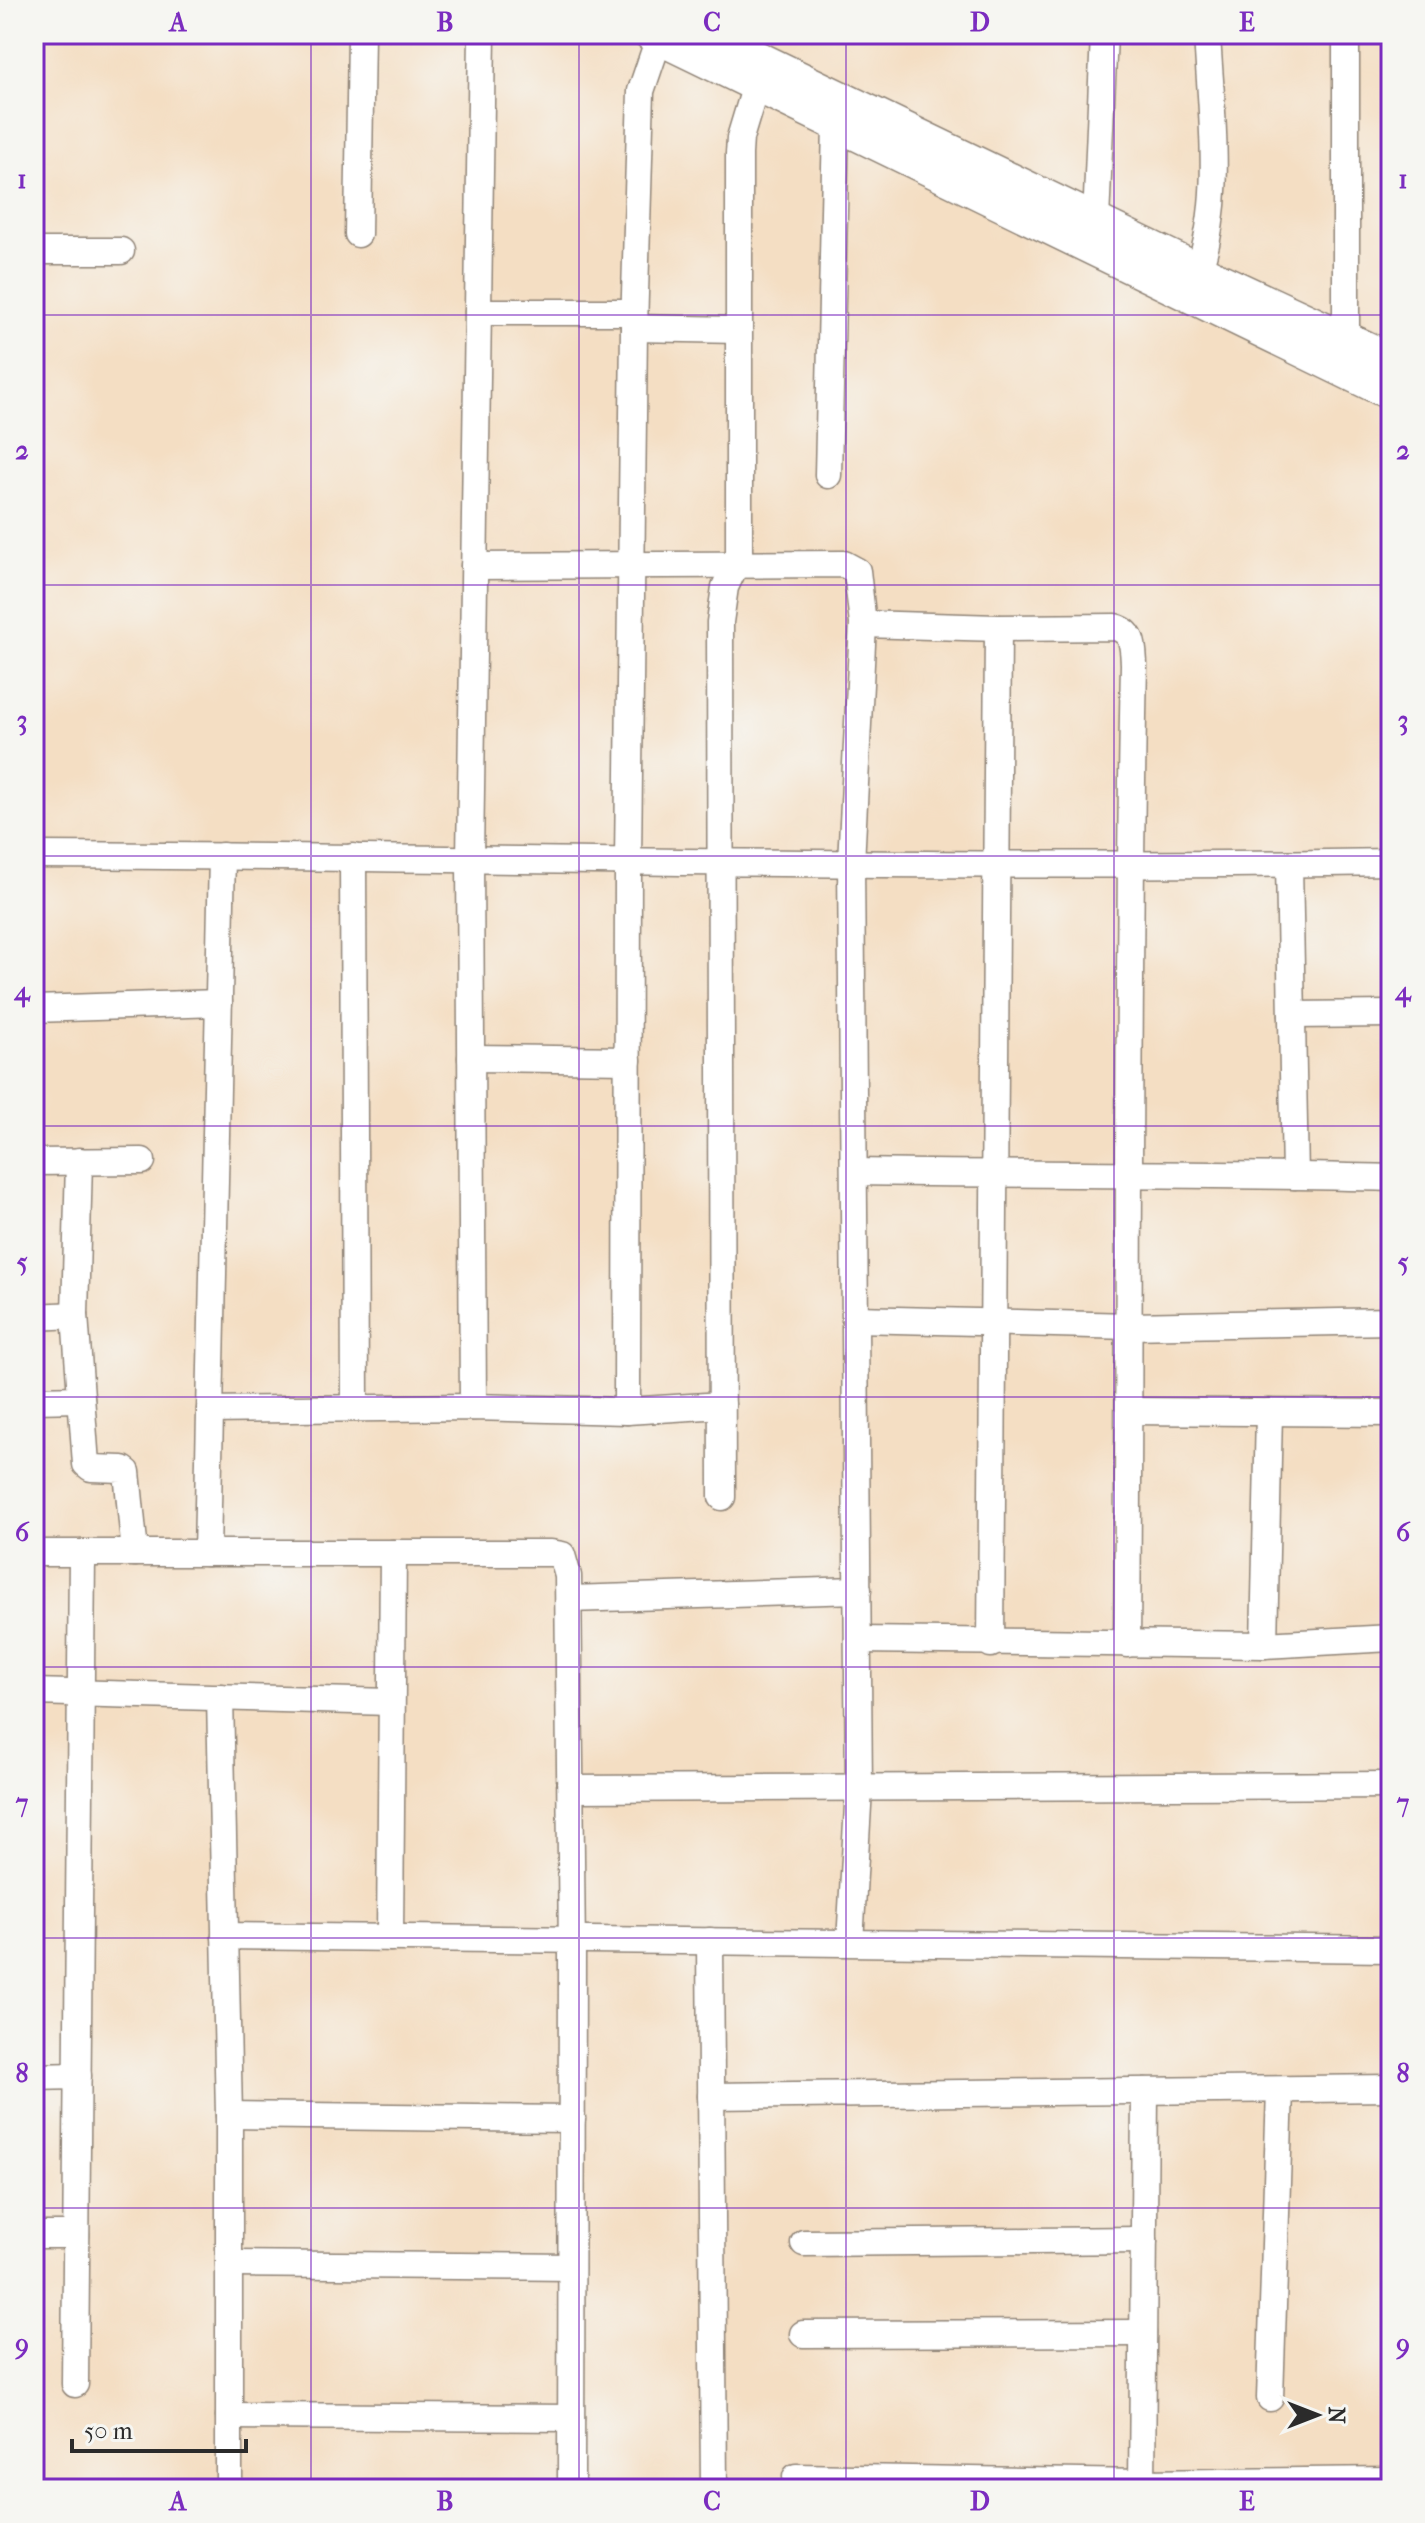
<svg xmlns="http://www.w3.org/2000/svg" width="1425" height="2523" font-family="'IM FELL French Canon',serif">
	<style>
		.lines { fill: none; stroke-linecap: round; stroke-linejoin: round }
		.minor-casing { stroke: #908477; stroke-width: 29 }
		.major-casing { stroke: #908477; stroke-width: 35 }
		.minor { stroke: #fff; stroke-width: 26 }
		.major { stroke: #fff; stroke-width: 32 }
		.grid { fill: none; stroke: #7b2cbf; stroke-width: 2; stroke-opacity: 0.55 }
		.neatline { fill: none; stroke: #7b2cbf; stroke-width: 3 }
		.grid-label { font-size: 26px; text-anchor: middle; font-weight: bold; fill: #7b2cbf }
	</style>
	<rect width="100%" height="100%" fill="#f6f6f2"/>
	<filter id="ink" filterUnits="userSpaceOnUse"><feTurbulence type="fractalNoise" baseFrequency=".0125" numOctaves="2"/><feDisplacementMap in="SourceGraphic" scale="16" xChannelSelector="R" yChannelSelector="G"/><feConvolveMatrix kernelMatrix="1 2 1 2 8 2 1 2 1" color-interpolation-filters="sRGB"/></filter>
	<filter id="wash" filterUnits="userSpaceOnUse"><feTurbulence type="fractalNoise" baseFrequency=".006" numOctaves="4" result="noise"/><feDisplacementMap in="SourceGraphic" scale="32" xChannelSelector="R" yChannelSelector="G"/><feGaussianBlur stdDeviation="1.8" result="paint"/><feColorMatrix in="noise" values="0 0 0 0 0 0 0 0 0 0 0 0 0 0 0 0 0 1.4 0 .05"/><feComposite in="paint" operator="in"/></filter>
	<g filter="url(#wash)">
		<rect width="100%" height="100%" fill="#f4dec3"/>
	</g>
	<g filter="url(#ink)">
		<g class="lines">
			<g class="minor-casing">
				<g id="minor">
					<polyline points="1346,34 1346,337"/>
					<polyline points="1096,221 1104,34"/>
					<polyline points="358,234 361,34"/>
					<polyline points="34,251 121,251"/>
					<path d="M 1193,285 C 1226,208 1211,115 1207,34"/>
					<polyline points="478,312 634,312"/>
					<polyline points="634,328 738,330"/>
					<polyline points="828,475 836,124"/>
					<polyline points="474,566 844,564 857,571 863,624 851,863 859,1789 850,1942"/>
					<path d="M 863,624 L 998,628 L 1115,627 C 1134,632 1133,647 1134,664 C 1127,990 1130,1317 1127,1644"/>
					<path d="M 34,855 C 486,857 939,870 1391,862"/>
					<polyline points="353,857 355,1408"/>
					<polyline points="1289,864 1295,1176"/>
					<polyline points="34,1009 219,1003"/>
					<polyline points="1292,1015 1391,1014"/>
					<polyline points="471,1058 628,1060"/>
					<polyline points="79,1161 75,1315 86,1464 91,1468 123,1469 127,1472 135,1553"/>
					<polyline points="34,1162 142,1161"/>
					<path d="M 855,1172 C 1034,1175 1212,1173 1391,1178"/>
					<polyline points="34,1317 75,1315"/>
					<polyline points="856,1319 1130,1326 1391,1321"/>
					<polyline points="34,1400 81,1399"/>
					<polyline points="473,1407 470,858 482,34"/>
					<polyline points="210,1410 473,1407 627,1411 722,1405"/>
					<polyline points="627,1411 628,862 634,328 641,91 659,38"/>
					<polyline points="1129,1411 1391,1413"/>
					<polyline points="722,1497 720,622 725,587 739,557 739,154 740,138 756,85"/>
					<polyline points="34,1553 551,1553 562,1555 568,1576 572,1952 571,2489"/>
					<polyline points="207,1553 222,856"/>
					<polyline points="569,1599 858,1590"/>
					<polyline points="858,1640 1264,1645 1391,1638"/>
					<polyline points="991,1644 998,628"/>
					<polyline points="1264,1645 1269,1412"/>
					<polyline points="34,1692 390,1702"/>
					<polyline points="220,1697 229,2115 229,2489"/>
					<polyline points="571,1789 1391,1785"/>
					<polyline points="225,1936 1391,1949"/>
					<polyline points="390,1938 393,1553"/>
					<polyline points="710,1941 714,2489"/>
					<polyline points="34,2077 78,2076"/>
					<polyline points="711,2096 1391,2088"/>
					<polyline points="229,2115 572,2119"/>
					<polyline points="34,2235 76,2235"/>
					<polyline points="804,2243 1144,2240"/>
					<polyline points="229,2264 571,2267"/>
					<polyline points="803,2334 1143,2333"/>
					<polyline points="75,2384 82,1553"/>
					<polyline points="1270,2398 1280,2090"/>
					<polyline points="229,2416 571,2418"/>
					<polyline points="796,2477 1142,2483 1391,2480"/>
					<polyline points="1142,2489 1145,2091"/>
				</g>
			</g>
			<g class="major-casing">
				<g id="major">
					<polyline points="650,34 1391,394"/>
					<polyline points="709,34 1199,270 1391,359"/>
				</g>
			</g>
			<use href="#minor" class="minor"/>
			<use href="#major" class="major"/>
		</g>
	</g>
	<path class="grid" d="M 311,34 L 311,2489M 579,34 L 579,2489M 846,34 L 846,2489M 1114,34 L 1114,2489M 34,315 L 1391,315M 34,585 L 1391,585M 34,856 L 1391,856M 34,1126 L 1391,1126M 34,1397 L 1391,1397M 34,1667 L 1391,1667M 34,1938 L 1391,1938M 34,2208 L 1391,2208"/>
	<rect width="1425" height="2523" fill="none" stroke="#f6f6f2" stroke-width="88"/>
	<g transform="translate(1317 2415) rotate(90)" stroke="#f6f6f2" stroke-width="6" paint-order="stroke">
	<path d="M0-6L14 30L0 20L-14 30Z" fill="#2b2b2b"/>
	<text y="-12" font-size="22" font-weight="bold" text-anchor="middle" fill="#2b2b2b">N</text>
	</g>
	<path d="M72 2439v12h174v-12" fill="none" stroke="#2b2b2b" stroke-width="4"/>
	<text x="84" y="2439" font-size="24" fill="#2b2b2b" stroke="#f6f6f2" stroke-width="6" paint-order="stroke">50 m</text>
	<rect x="44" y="44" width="1337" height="2435" class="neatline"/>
	<g class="grid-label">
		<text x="178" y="31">A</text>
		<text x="445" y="31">B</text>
		<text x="712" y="31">C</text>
		<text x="980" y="31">D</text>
		<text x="1247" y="31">E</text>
		<text x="22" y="188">1</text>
		<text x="1403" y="188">1</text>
		<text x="22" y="459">2</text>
		<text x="1403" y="459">2</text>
		<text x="22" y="729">3</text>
		<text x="1403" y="729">3</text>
		<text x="22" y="1000">4</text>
		<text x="1403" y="1000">4</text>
		<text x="22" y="1271">5</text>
		<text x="1403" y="1271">5</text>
		<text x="22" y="1541">6</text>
		<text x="1403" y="1541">6</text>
		<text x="22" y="1812">7</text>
		<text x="1403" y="1812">7</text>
		<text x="22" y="2082">8</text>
		<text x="1403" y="2082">8</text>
		<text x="22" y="2353">9</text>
		<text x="1403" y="2353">9</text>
		<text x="178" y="2510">A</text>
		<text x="445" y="2510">B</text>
		<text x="712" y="2510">C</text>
		<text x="980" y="2510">D</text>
		<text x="1247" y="2510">E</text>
	</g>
</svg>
